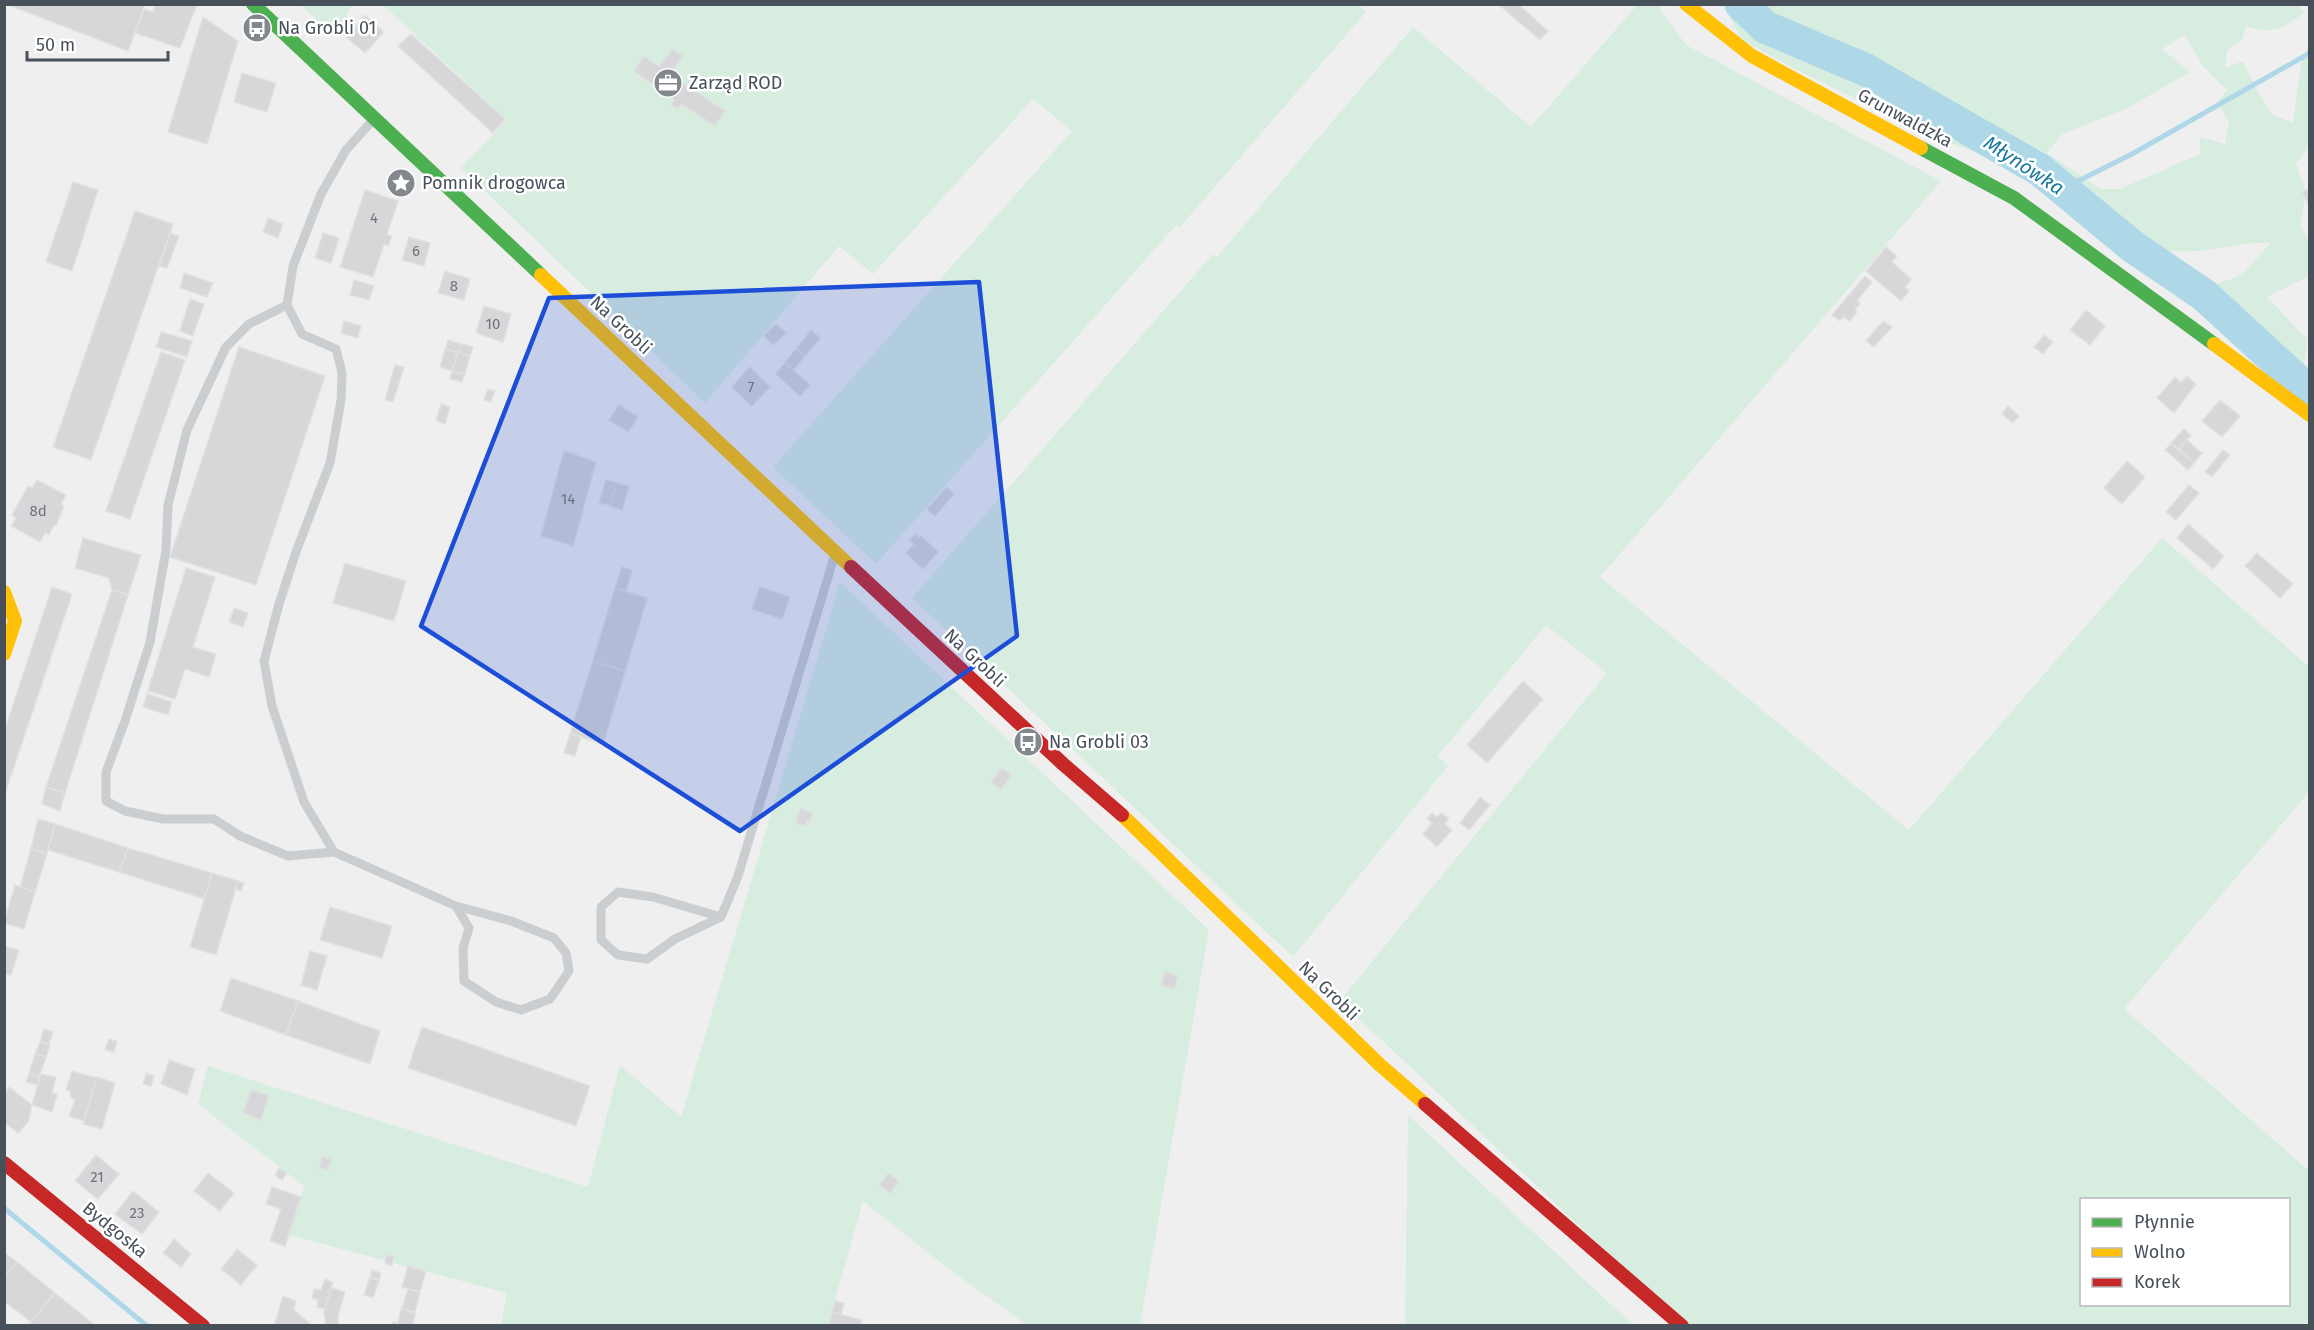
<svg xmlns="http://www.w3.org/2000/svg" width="2314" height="1330" font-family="'Fira Sans',sans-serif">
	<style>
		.green { fill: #d6ede0; fill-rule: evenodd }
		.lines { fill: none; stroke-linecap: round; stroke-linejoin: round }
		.stream { stroke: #aed8e8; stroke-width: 5 }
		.river { stroke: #aed8e8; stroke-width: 33 }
		.building { fill: #d7d7d9; stroke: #e1e1e2; stroke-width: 1.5 }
		.lane { stroke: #cbced0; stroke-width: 9 }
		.fast { stroke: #4caf50; stroke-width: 14 }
		.slow { stroke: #ffc107; stroke-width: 14 }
		.jam { stroke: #c62828; stroke-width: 14 }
		.marked { fill: #1d4ed8; fill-opacity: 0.2; stroke: #1d4ed8; stroke-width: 4.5; stroke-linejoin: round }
		.labels { text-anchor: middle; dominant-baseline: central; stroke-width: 5; stroke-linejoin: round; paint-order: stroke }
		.number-label { font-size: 15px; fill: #6d737b }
		.poi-label { font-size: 18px; fill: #48505a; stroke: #fff; text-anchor: start }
		.street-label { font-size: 18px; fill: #48505a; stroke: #fff }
		.water-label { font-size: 20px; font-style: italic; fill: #17799e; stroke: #fff }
	</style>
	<rect width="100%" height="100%" fill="#f0efef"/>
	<g class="green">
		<polygon points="1358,4 1366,12 1180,227 1176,225 876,564 773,467 1072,131 1033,99 873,274 839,246 705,403 461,168 507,120 383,5"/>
		<polygon points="301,5 352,5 336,37"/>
		<path d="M 1637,5 L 1657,5 L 1686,45 L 1941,181 L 1600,577 L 1909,830 L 2162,538 L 2309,667 L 2309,792 L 2124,1009 L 2309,1171 L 2309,1325 L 1685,1325 L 1340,1001 L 1607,673 L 1546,625 L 1438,756 L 1448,766 L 1293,957 L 912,598 L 1213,254 L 1217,257 L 1413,27 L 1531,127 ZM 2082,1200 L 2288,1200 L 2288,1304 L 2082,1304 Z"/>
		<path d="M 1724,5 L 2297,5 L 2304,13 C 2282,28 2273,35 2246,26 L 2242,40 L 2227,50 L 2225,68 L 2243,61 L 2258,93 L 2273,115 L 2293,123 L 2302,57 L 2309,46 L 2309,147 L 2296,164 L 2306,192 L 2300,227 L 2309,238 L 2309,276 L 2267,297 L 2307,339 L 2302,378 L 2233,326 L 2184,297 L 2241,275 L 2271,243 L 2251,243 L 2201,251 L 2119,252 L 2019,168 L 1934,137 L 1791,67 L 1741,39 ZM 2185,35 L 2203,66 L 2227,90 L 2217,102 L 2229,122 L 2225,144 L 2200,137 L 2200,154 L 2120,189 L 2101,189 L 2047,153 L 2062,134 L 2126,109 L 2190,72 L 2162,49 Z"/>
		<polygon points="840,582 1209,930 1140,1325 1027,1325 945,1266 863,1201 828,1325 501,1325 507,1293 289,1235 304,1186 198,1104 208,1066 588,1187 620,1065 681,1117"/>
		<polygon points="1408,1115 1633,1325 1405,1325"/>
	</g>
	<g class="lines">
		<g class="stream">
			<polyline points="2062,189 2132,154 2310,53"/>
			<polyline points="4,1208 147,1326"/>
		</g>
		<polyline class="river" points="1741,4 1765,27 1866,70 2040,170 2132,246 2204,295 2302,385 2310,389"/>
	</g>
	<g class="building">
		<polygon points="6,4 145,4 128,51"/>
		<polygon points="156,4 197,4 180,48 135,33 144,9 153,12"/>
		<polygon points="1498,4 1518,4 1548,31 1540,40"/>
		<polygon points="365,15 384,32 365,53 346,37"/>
		<polygon points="203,17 238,41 207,144 168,132"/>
		<polygon points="411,34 505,119 493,133 398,46"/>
		<polygon points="673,49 683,56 670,74 725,111 715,126 681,104 678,109 671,105 674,99 634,71 644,56 659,66"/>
		<polygon points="242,73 276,83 267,112 234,102"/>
		<polygon points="73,182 98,190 72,271 46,262"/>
		<polygon points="2310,188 2310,206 2302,193"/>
		<polygon points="365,190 398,201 387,235 392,236 388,246 384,244 373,277 340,267"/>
		<polygon points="135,211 173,224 91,460 53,447"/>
		<polygon points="268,218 283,224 278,238 263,232"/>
		<polygon points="170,233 179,236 167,268 159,266"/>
		<polygon points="323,233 339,238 331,263 315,258"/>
		<polygon points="409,237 430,243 424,266 402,260"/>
		<polygon points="1886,247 1897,256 1892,262 1911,279 1905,287 1909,291 1901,301 1866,271"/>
		<polygon points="445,271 470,279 464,300 438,293"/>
		<polygon points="184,273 213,283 207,297 180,288"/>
		<polygon points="1865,276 1872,282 1857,301 1860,303 1855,310 1857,312 1850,321 1844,317 1840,321 1832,315"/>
		<polygon points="354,280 374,286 369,300 350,295"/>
		<polygon points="190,299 204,304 193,336 180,331"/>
		<polygon points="484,306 511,314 503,342 476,333"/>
		<polygon points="2086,310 2105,326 2090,345 2070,330"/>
		<polygon points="344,321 361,326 358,338 341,333"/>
		<polygon points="1883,321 1892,327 1874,347 1866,341"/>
		<polygon points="776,324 786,333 773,345 764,336"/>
		<polygon points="811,330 820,338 805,356 797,348"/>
		<polygon points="161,332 192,341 187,357 156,347"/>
		<polygon points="2044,335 2053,342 2043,354 2034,347"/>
		<polygon points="448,340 461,344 458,352 445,349"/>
		<polygon points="461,344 473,347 470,356 458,352"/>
		<polygon points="239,347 325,376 256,585 170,557"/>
		<polygon points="445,349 458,352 452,371 440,367"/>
		<polygon points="796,349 805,356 793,370 785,362"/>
		<polygon points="161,352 185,360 130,519 106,511"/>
		<polygon points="458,352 470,356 465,374 452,371"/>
		<polygon points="785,363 810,385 800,396 776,374"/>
		<polygon points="395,365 404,367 393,402 385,400"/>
		<polygon points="750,367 770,387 752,406 732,387"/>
		<polygon points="452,371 465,374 462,382 450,379"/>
		<polygon points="2187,376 2196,384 2174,413 2157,398 2175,377 2181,383"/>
		<polygon points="488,389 495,391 491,402 484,400"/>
		<polygon points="2220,400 2240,416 2222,437 2202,421"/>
		<polygon points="441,404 450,407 445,424 436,421"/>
		<polygon points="619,405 638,417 628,432 609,420"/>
		<polygon points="2008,406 2019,416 2013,423 2002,414"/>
		<polygon points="2184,429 2191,435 2179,449 2171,443"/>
		<polygon points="2187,440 2202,453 2194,463 2179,449"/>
		<polygon points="2171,444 2194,463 2188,470 2165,450"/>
		<polygon points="2223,450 2230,455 2212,477 2205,472"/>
		<polygon points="564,451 596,462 573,546 541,536"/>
		<polygon points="2127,461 2145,477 2122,504 2104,488"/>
		<polygon points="37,480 66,495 61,504 64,506 56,526 54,525 49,535 45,533 40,542 11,526 16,518 12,515 28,486 32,488"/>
		<polygon points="606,480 617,483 610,505 599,503"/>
		<polygon points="617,483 629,486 622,510 610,506"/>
		<polygon points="2189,485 2199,493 2176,520 2166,512"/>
		<polygon points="947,487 954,494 935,516 927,509"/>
		<polygon points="2188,524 2224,556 2213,569 2177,538"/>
		<polygon points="916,534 919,538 921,536 938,552 923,569 906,553 914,544 910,540"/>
		<polygon points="83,538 141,555 128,595 112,590 109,578 75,568"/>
		<polygon points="2257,553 2293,584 2280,598 2245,566"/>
		<polygon points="345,563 406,581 394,621 333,603"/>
		<polygon points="622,567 632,570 626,591 615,588"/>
		<polygon points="186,568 215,577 193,647 216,654 209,677 185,669 175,699 148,691"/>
		<polygon points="52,587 72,594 4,797 4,732"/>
		<polygon points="760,587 790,597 782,619 752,609"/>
		<polygon points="615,588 647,598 625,671 593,661"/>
		<polygon points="112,590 128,595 65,793 46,787"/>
		<polygon points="234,608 248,613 243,627 229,622"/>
		<polygon points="593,661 625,671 603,744 570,734"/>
		<polygon points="1523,681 1543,699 1487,763 1467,745"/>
		<polygon points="147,694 172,702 168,715 143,707"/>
		<polygon points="570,734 581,737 575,756 564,753"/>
		<polygon points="1002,768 1012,775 1001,790 991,782"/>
		<polygon points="46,787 65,793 60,811 42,804"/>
		<polygon points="1480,797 1490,805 1469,830 1460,823"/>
		<polygon points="800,808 813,813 810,822 807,821 805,826 796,823"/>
		<polygon points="1432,813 1437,817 1441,813 1449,818 1445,824 1452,830 1437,847 1423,834 1432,823 1427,819"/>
		<polygon points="38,819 55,824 47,854 31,849"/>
		<polygon points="55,824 128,848 119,872 48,850"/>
		<polygon points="128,848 212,873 205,899 119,872"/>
		<polygon points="31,849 47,854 35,892 20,887"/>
		<polygon points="212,873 238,881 216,955 190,947"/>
		<polygon points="238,881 244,883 241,891 235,889"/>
		<polygon points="15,885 35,892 24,929 4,923"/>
		<polygon points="330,907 392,926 382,958 320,940"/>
		<polygon points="4,946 19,950 11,975 4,973"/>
		<polygon points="310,951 327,956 317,990 301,985"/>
		<polygon points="1165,972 1178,976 1175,989 1161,986"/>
		<polygon points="231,978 298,1001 286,1035 220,1011"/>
		<polygon points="298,1001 380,1031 370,1064 286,1035"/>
		<polygon points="422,1027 590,1086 576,1126 408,1068"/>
		<polygon points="44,1029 53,1032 49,1044 40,1042"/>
		<polygon points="109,1039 117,1041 114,1052 105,1050"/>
		<polygon points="40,1042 50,1045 46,1057 35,1054"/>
		<polygon points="35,1054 46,1057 39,1077 29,1074"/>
		<polygon points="169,1060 195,1069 187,1095 161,1084"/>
		<polygon points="72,1071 97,1078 84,1121 69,1116 75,1100 71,1098 70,1091 66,1090"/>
		<polygon points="146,1073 154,1076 151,1086 143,1084"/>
		<polygon points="29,1074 40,1078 38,1085 26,1082"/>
		<polygon points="41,1074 56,1077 52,1093 57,1095 52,1112 32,1105"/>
		<polygon points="97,1077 115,1083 102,1129 83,1124"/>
		<polygon points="9,1087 32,1105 28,1122 18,1133 4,1122 4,1095"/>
		<polygon points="251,1090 269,1095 261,1120 243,1113"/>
		<polygon points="96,1155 119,1174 98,1199 75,1181"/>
		<polygon points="322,1157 331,1159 328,1170 319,1168"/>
		<polygon points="279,1168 287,1173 282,1180 275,1175"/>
		<polygon points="208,1173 234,1193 220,1211 194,1191"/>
		<polygon points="888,1173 899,1181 890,1194 879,1185"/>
		<polygon points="272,1187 301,1197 285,1246 270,1241 281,1209 266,1204"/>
		<polygon points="133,1191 159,1212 142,1234 115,1214"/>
		<polygon points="174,1239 191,1254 181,1267 163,1253"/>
		<polygon points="237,1249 257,1265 241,1285 221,1269"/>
		<polygon points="4,1252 17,1262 4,1277"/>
		<polygon points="386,1254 394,1257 392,1266 385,1263"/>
		<polygon points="17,1262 55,1293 31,1322 4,1301 4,1277"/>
		<polygon points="408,1266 426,1271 420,1292 402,1287"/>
		<polygon points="372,1270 381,1273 379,1281 370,1277"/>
		<polygon points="370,1277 379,1281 373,1298 364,1295"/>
		<polygon points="325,1279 333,1283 325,1309 317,1307 318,1300 312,1298 314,1289 321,1290"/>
		<polygon points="331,1288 345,1292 338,1316 338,1326 326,1326 324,1313"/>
		<polygon points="408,1289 420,1292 415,1312 402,1309"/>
		<polygon points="55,1293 92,1323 95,1326 28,1326"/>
		<polygon points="283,1296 296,1301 294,1310 313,1326 274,1326"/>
		<polygon points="835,1301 844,1303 841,1315 832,1312"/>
		<polygon points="401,1309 416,1313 412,1326 392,1326 393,1322 398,1323"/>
		<polygon points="832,1312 862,1320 860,1326 829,1324"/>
	</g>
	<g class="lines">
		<g class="lane">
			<polyline points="373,120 346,150 321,194 293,266 287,305 302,334 336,349 342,373 341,400 330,463 296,552 279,604 264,661 272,706 304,802 334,852 456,906 511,921 554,938 566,953 569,971 550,999 521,1010 496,1002 464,981 463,948 469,928 456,906"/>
			<polyline points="287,305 249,324 226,347 187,430 168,505 166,550 150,642 125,721 106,772 106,801 125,811 163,819 214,819 240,836 288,856 334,852"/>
			<polyline points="721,917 653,897 618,892 601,907 601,940 618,955 647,959 675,939 721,917 738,876 835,554"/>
		</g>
		<g class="fast">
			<polyline points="253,4 541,275"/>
			<polyline points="1921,148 2014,198 2214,344"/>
		</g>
		<g class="slow">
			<polyline points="1686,4 1752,56 1921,148"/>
			<polyline points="541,275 851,567"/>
			<polyline points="2214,344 2310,415"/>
			<polyline points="4,592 15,621 4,654"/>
			<polyline points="1122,815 1380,1065 1425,1104"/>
		</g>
		<g class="jam">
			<polyline points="851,567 1063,764 1122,815"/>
			<polyline points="1425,1104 1682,1326"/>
			<polyline points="4,1163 203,1326"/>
		</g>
	</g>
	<path class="marked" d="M 979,282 L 1017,636 L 740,831 L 421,626 L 549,298 Z"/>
	<defs>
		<g id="bus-disc" transform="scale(1.5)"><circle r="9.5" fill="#83888e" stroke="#fff"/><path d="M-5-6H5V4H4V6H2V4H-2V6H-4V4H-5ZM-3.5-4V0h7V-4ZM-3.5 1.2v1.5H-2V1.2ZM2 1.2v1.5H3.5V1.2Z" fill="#fff"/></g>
		<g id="office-disc" transform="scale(1.5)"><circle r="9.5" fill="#83888e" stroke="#fff"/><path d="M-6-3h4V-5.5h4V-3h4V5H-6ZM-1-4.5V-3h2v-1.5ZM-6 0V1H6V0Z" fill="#fff"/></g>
		<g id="sight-disc" transform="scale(1.5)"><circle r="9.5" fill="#83888e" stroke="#fff"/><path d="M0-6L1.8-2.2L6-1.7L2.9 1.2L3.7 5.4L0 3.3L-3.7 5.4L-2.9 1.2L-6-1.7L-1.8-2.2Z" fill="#fff"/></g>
	</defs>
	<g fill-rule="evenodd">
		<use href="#bus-disc" x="257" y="28"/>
		<use href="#office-disc" x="668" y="83"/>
		<use href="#sight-disc" x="401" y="183"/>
		<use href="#bus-disc" x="1028" y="742"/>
	</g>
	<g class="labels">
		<g class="number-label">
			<text x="374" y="218">4</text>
			<text x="416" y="251">6</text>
			<text x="454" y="286">8</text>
			<text x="493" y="324">10</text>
			<text x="751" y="387">7</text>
			<text x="568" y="499">14</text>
			<text x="38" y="511">8d</text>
			<text x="97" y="1177">21</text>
			<text x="137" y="1213">23</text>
		</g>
		<g class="poi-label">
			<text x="278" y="28">Na Grobli 01</text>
			<text x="689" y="83">Zarząd ROD</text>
			<text x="422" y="183">Pomnik drogowca</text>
			<text x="1049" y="742">Na Grobli 03</text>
		</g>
		<g class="street-label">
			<text transform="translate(1905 118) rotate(28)">Grunwaldzka</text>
			<text transform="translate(621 325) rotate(43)">Na Grobli</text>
			<text transform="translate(975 658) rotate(43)">Na Grobli</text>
			<text transform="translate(1329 991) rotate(44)">Na Grobli</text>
			<text transform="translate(115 1230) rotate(39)">Bydgoska</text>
		</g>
		<g class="water-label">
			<text transform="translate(2024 165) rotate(33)">Młynówka</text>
		</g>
	</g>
	<rect width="2314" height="1330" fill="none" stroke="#48505a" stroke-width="12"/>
	<rect x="2080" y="1198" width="210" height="108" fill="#ffffff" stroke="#b6b9bd" stroke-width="1.5"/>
	<rect x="2092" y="1218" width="30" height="9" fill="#4caf50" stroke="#b6b9bd" stroke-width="1.5"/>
	<text x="2134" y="1228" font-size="18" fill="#48505a">Płynnie</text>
	<rect x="2092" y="1248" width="30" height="9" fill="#ffc107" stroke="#b6b9bd" stroke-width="1.5"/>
	<text x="2134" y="1258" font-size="18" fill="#48505a">Wolno</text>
	<rect x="2092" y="1278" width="30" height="9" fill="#c62828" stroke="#b6b9bd" stroke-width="1.5"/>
	<text x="2134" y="1288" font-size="18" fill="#48505a">Korek</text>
	<path d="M27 51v9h141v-9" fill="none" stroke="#48505a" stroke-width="3"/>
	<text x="36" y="51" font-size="18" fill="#48505a" stroke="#ffffff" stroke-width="4.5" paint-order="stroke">50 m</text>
</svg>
